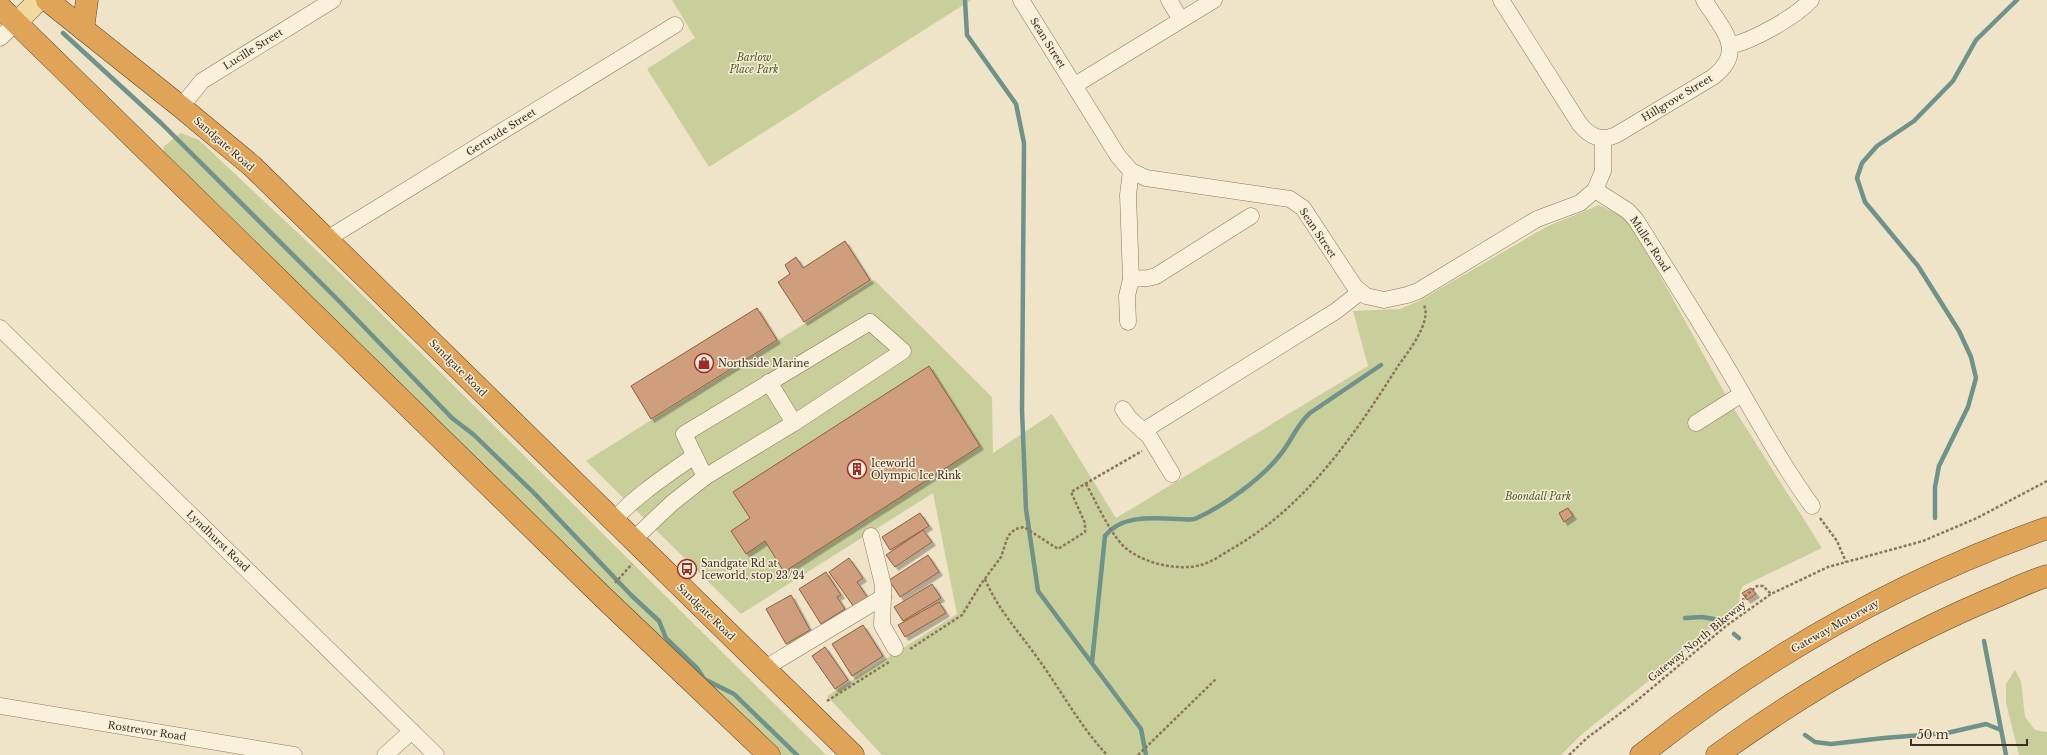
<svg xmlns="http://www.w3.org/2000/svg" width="2047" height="755" font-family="'Libre Baskerville',serif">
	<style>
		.green { fill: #c9cf9b }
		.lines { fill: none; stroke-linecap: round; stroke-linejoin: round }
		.stream { stroke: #6f938a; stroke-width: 4.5 }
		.building { fill: #cf9f7d; stroke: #8d5f41; filter: url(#shadow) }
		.minor-casing { stroke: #8d765c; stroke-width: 17 }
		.major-casing { stroke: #5b4430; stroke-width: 22 }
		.highway-casing { stroke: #5b4430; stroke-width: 23 }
		.path { stroke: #8d765c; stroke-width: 2.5; stroke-dasharray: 3 2; stroke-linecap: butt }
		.minor { stroke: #faf1dc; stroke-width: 16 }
		.major { stroke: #f3d9a0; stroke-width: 21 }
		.highway { stroke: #e0a458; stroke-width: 22 }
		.labels { text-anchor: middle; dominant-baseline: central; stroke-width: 3; stroke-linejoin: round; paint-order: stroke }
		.street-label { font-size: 10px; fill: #3d2e20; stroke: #f7eed8 }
		.park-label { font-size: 10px; font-style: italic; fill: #4d5a26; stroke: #f7eed8 }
		.poi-label { font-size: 10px; fill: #3d2e20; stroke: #f7eed8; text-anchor: start }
	</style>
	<defs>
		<filter id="shadow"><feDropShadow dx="3.5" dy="3.5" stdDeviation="0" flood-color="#0004"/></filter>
	</defs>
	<rect width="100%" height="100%" fill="#f0e4c8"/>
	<g class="green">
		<polygon points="672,0 971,0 709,167 647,69 695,38"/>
		<polygon points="181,133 199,140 332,265 826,755 774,755 169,167 163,147"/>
		<polygon points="1599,205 1629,219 1729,401 1822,548 1743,586 1740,592 1739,605 1666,667 1581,735 1561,755 882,755 827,696 957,614 933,493 741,614 586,461 874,280 992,397 993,453 1052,414 1116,518 1368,366 1353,311 1400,309 1419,301 1546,227"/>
		<polygon points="2015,670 2021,681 2025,717 2035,730 2047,732 2047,755 2019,755 2006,703 2006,684"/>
	</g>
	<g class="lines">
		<g class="stream">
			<polyline points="965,0 967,35 1016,104 1024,143 1022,410 1026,509 1038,591 1141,729 1146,755"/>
			<polyline points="63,33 162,124 339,301 452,418 474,435 534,493 631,595 659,621 666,638 697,668 704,679 734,694 797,755"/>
			<polyline points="1935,518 1935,487 1939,466 1968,407 1976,378 1971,357 1959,331 1918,266 1865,202 1857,178 1862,163 1877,146 1914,121 1953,81 1976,40 2017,0"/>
			<polyline points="1685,618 1702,617 1714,619"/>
			<polyline points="1734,634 1739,638"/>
			<polyline points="1984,641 2006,755"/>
			<path d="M 1092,662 L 1105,536 C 1122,514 1155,518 1179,519 C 1185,519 1193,521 1197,518 C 1225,505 1261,479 1280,455 C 1291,442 1297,424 1310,413 L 1381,365"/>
			<polyline points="1805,735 1815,742 1831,744 1884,738 1947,733 1986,724 2001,730"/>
		</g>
	</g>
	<g class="building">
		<polygon points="845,241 870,280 804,322 778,282 790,274 785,265 796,257 803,268"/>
		<polygon points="757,308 777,340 651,419 631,386"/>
		<polygon points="929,366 980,446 784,572 765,541 746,554 731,531 750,518 733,492"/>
		<polygon points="1568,508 1573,516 1564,522 1559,513"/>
		<polygon points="920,513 929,526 890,550 882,537"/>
		<polygon points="923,530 932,542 895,567 886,555"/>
		<polygon points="928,555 939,572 900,597 889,580"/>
		<polygon points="849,558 863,578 857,582 868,598 854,607 829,572"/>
		<polygon points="826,572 841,595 837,597 845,609 821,624 799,589"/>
		<polygon points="932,584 941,598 903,621 894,607"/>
		<polygon points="1751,588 1756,594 1747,600 1742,593"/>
		<polygon points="791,595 810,630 786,644 766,609"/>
		<polygon points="939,602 946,613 905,637 898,625"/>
		<polygon points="863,625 883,656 852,676 832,644"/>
		<polygon points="825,647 848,680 835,689 812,656"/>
	</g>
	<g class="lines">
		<g class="minor-casing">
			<g id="minor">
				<polyline points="1021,0 1118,156 1131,171 1146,178 1290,199 1303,208 1355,287 1366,296 1384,300 1407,295 1418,291 1537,219 1580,203 1595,190"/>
				<polyline points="1169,0 1181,20"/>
				<path d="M 1501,0 L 1579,123 C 1589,136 1600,142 1616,135 L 1713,77 C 1747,51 1722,29 1704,0"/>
				<polyline points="0,38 16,23"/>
				<path d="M 1730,46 C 1754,40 1794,18 1811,0"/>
				<polyline points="1075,85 1214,0"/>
				<polyline points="181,107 202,81 333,0"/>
				<path d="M 1603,139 L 1603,171 L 1595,190 L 1628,211 L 1636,220 C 1663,263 1690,306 1716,349 C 1748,402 1776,456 1812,506"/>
				<polyline points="327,239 675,25"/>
				<polyline points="1131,279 1148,278 1156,276 1251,216"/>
				<polygon points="870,322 903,351 794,423 705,477 684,434"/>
				<polyline points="1128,322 1127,296 1131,279 1128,195 1131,171"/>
				<polyline points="0,328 436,755"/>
				<polyline points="769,382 794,423"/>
				<polyline points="1123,409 1129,418 1149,436 1172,474"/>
				<polyline points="1696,423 1742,394"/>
				<polyline points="1143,431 1336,311 1360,292"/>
				<path d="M 613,521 C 636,495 666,476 694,456"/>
				<polyline points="633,540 672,503 705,477"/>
				<polyline points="883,597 882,625 895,648"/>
				<polyline points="765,668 883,597 883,585 871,536"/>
				<polyline points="0,706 294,755"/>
				<polyline points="385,755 412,731"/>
			</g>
		</g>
		<g class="major-casing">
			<polyline id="major" points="16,23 39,0"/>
		</g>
		<g class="highway-casing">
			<g id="highway">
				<polyline points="47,0 181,107 252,166 853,755"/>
				<polyline points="0,7 604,598 769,755"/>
				<polyline points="83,29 87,0"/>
				<path d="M 1641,755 C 1763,658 1900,580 2047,528"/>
				<path d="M 1717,755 C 1802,694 1892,641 1988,600 C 2008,592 2027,582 2047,576"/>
			</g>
		</g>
		<g class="path">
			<path d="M 1086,484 C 1097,503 1111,537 1128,550 C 1147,564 1178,571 1201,565 C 1212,562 1223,554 1233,548 C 1305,507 1354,436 1398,366 C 1408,352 1432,322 1424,305"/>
			<polyline points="1820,518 1837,541 1846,562"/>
			<path d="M 985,579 C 998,610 1020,633 1039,660 C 1062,692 1080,726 1107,755"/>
			<polyline points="615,583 632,564"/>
			<polyline points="1745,611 1743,598 1757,586 1763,586 1771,594"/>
			<polyline points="910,649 962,615 981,584 1001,557 1008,536 1015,529 1024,527 1058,549 1085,532 1085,523 1071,492 1142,451"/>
			<polyline points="827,701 889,662"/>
			<polyline points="1138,755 1216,679"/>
			<polyline points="1569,755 1587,738 1634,703 1726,626 1771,594 1828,567 1923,541 1977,518 2047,481"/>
		</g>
		<use href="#minor" class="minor"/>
		<use href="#major" class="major"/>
		<use href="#highway" class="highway"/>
	</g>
	<defs>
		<g id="shop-ring" transform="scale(1)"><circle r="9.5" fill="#f7eed8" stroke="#9e2a2b" stroke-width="1.5"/><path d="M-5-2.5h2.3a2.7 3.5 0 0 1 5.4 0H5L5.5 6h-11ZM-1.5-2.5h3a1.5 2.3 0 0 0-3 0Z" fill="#9e2a2b"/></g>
		<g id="building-ring" transform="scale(1)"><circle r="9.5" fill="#f7eed8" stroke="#9e2a2b" stroke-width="1.5"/><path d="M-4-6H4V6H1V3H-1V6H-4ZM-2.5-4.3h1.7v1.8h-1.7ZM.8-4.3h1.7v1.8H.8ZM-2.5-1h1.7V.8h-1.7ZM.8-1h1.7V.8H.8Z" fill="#9e2a2b"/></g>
		<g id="bus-ring" transform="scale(1)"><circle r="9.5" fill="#f7eed8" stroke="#9e2a2b" stroke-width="1.5"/><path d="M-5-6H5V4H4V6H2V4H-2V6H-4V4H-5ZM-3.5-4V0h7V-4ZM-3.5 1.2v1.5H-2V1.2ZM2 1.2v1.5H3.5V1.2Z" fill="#9e2a2b"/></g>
	</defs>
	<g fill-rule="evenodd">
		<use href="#shop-ring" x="704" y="363"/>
		<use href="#building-ring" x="857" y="469"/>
		<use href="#bus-ring" x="687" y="569"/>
	</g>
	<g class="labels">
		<g class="street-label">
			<text transform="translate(1048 43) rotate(58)">Sean Street</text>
			<text transform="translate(253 49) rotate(-32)">Lucille Street</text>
			<text transform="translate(1677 98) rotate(-31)">Hillgrove Street</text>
			<text transform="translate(501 132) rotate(-32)">Gertrude Street</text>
			<text transform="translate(224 144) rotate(41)">Sandgate Road</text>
			<text transform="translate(1318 233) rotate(56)">Sean Street</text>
			<text transform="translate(1650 244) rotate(57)">Muller Road</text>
			<text transform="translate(458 368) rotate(45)">Sandgate Road</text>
			<text transform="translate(218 541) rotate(44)">Lyndhurst Road</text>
			<text transform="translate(706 612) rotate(44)">Sandgate Road</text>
			<text transform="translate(1835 626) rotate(-29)">Gateway Motorway</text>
			<text transform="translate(1697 641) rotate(-39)">Gateway North Bikeway</text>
			<text transform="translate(147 731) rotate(9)">Rostrevor Road</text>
		</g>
		<g class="park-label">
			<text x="754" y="57">Barlow<tspan x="754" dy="12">Place Park</tspan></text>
			<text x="1538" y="496">Boondall Park</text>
		</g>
		<g class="poi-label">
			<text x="718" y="363">Northside Marine</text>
			<text x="871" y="463">Iceworld<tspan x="871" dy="12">Olympic Ice Rink</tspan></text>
			<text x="701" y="563">Sandgate Rd at<tspan x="701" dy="12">Iceworld, stop 23/24</tspan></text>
		</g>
	</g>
	<path d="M1911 739v6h116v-6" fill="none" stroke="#3d2e20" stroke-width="2"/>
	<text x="1917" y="739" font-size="12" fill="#3d2e20" stroke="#f7eed8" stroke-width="3" paint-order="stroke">50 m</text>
</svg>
